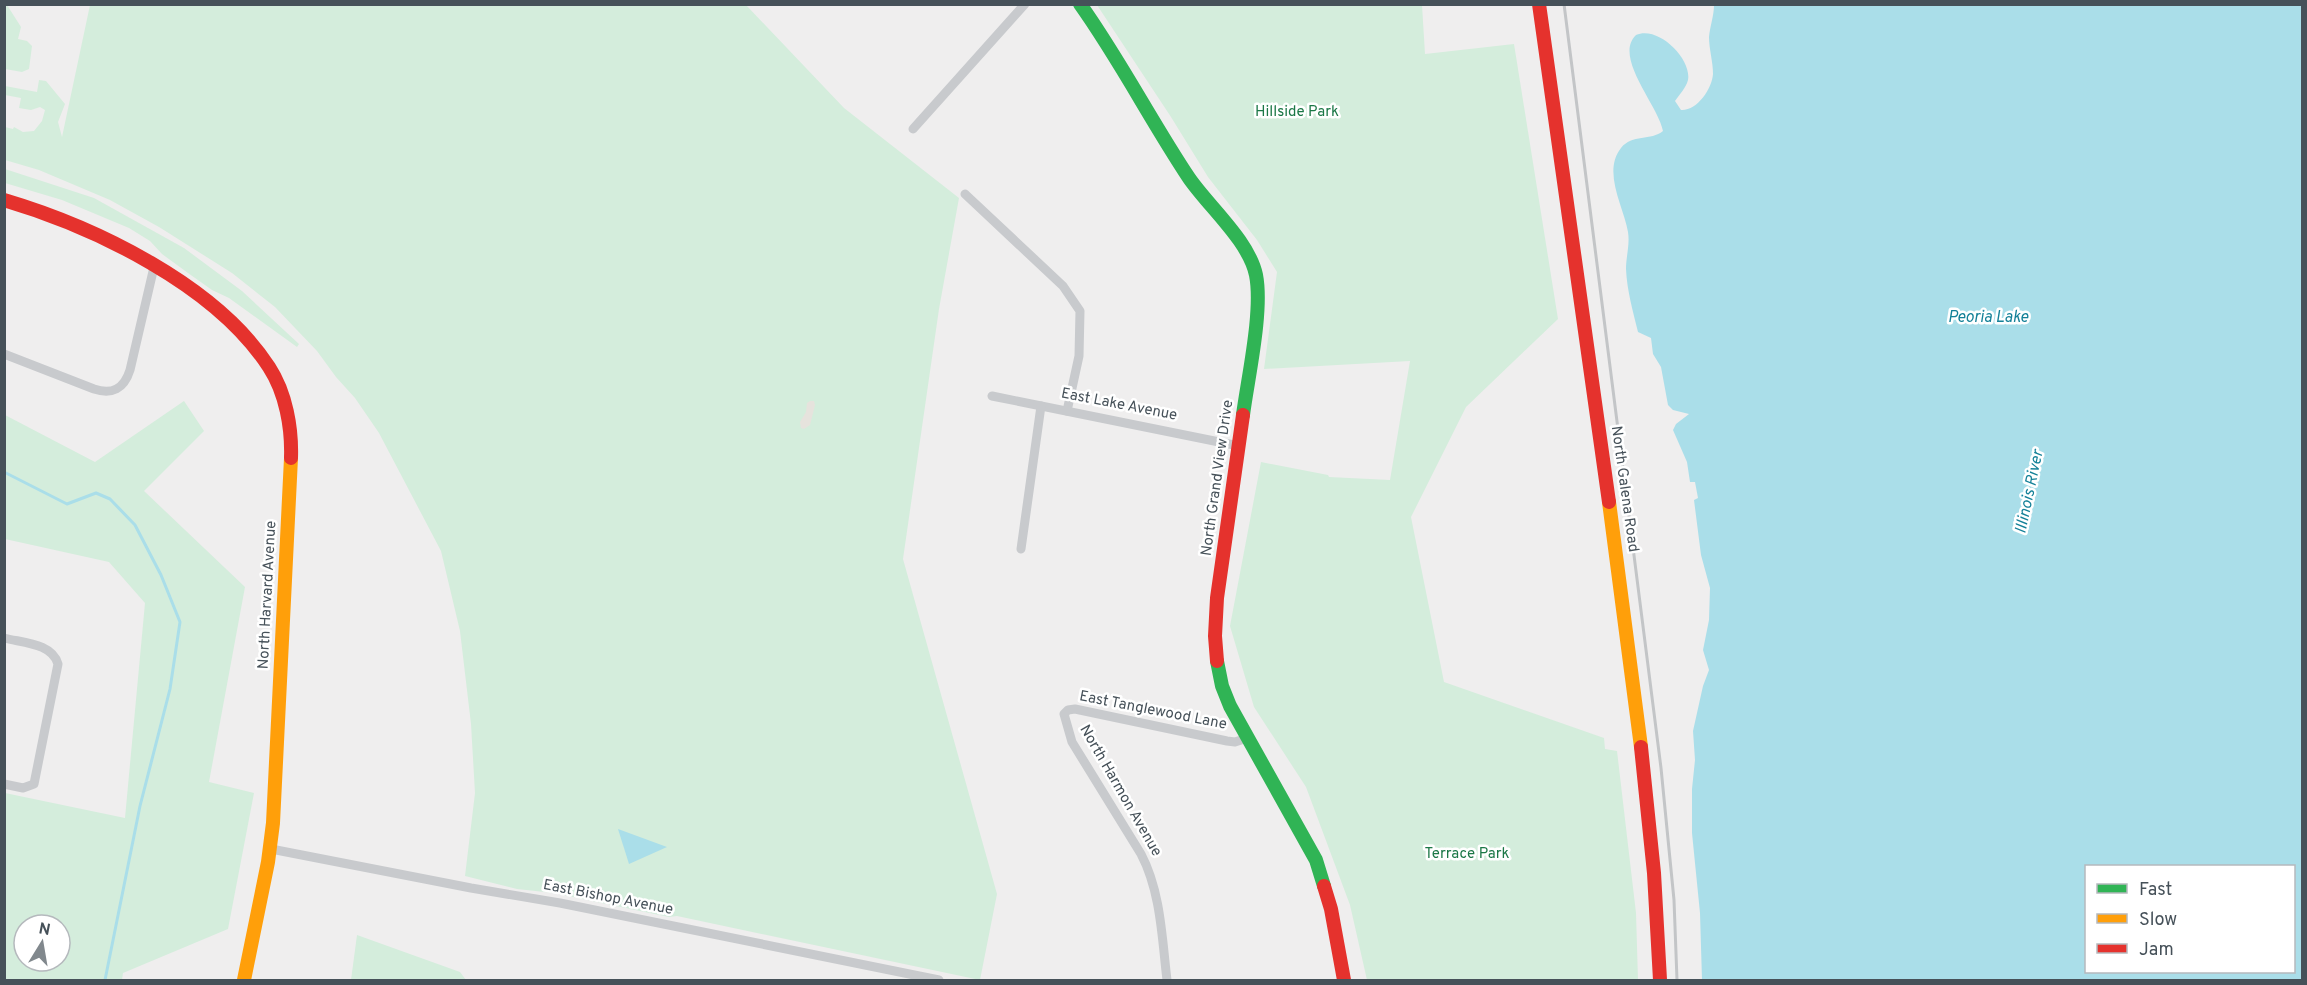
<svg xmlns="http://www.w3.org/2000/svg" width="2307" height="985" font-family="Overpass,sans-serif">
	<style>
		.green { fill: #d4eddc; fill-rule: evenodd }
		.sand { fill: #e6e3dd }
		.water { fill: #aadee9; fill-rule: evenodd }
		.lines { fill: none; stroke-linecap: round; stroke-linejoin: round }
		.stream { stroke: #aadee9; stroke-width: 3 }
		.street { stroke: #c8cacd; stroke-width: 9 }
		.fast { stroke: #30b455; stroke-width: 14 }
		.slow { stroke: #ff9f0a; stroke-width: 14 }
		.jam { stroke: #e5322d; stroke-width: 14 }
		.rail { stroke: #c3c5c7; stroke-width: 3 }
		.labels { text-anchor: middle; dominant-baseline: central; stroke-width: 5; stroke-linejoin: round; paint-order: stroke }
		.park-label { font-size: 15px; fill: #1b7746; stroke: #fff }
		.street-label { font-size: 15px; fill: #465159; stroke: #fff }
		.water-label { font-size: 16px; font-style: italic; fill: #148198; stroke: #fff }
	</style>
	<rect width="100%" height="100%" fill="#efeeee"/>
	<g class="green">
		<polygon points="4,5 7,5 21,27 18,39 27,41 32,46 29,69 22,72 5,69"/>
		<polygon points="90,5 746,5 844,108 959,198 939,309 903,559 997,894 980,980 677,916 669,917 554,893 517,889 465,876 475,793 471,724 460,631 441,551 379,433 355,398 336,377 317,351 275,307 232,273 159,227 110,200 39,170 5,160 5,127 13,129 14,127 23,132 34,131 42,121 45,110 40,107 31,110 19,108 21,98 5,95 5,86 37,92 39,80 46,81 65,104 58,122 62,137"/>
		<polygon points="1097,5 1422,5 1425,54 1514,44 1558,319 1466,407 1411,517 1444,682 1604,738 1605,749 1617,751 1636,913 1638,980 1367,980 1350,905 1306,787 1254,707 1230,626 1261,462 1328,475 1329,477 1390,480 1410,361 1264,369 1277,272 1257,240 1208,177 1171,117"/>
		<polygon points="5,169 94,198 184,248 242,291 299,344 297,347 229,298 212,290 188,273 162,254 150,241 129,228 62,200 5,183"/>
		<path d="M 184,401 L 204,431 L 144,491 L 245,587 L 209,782 L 254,793 L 228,929 L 123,973 L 122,980 L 5,980 L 5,793 L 125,818 L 145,603 L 109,562 L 5,539 L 5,415 L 95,462 ZM 24,925 L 60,925 L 60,961 L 24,961 Z"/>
		<polygon points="357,935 460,972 466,980 351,980"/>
	</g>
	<polygon class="sand" points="810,401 814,401 815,405 810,425 804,429 801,428 800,422 806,412 807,403"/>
	<g class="water">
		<path d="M 1714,5 L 2302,5 L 2302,980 L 1702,980 L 1700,913 L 1692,833 L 1692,789 L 1695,760 L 1693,731 L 1703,686 L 1709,670 L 1703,650 L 1709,620 L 1710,588 L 1701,555 L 1694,500 L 1698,498 L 1695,482 L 1690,482 L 1687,462 L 1673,430 L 1676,424 L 1689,414 L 1673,410 L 1668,405 L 1661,367 L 1653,354 L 1651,338 L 1638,332 C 1633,311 1627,291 1626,269 C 1626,257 1630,244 1628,232 C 1624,207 1602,172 1621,148 C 1632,134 1651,141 1663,131 C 1658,105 1613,57 1636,35 C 1658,25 1692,59 1688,80 C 1686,88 1679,95 1675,101 L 1681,110 C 1697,111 1712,89 1713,74 C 1713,62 1709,49 1709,37 C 1710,26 1714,16 1714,5 ZM 2086,866 L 2294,866 L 2294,972 L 2086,972 Z"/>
		<polygon points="618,829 667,847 629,864"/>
	</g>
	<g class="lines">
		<polyline class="stream" points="4,472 67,504 96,493 110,499 135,525 161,575 180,622 170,689 140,806 105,980"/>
		<g class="street">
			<polyline points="913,129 1025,4"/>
			<polyline points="965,194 1063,286 1080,311 1079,356 1067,411"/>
			<path d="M 4,354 L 94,389 C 112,395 124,389 130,370 L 154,267"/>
			<polyline points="992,396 1239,446"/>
			<polyline points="1021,549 1041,406"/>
			<path d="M 4,638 C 23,643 52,643 58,664 L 34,784 L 23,788 L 4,784"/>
			<polyline points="271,849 471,888 560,903 939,980"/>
			<path d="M 1167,980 C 1162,939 1161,892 1141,854 L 1072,742 L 1064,714 L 1068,710 L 1075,709 L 1227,741 L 1235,742 L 1247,738"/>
		</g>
		<g class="fast">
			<path d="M 1080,4 C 1120,60 1151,121 1189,178 C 1209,207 1249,241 1256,275 C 1263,311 1248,377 1243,415"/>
			<polyline points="1217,661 1222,686 1230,706 1316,860 1324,886"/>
		</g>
		<g class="slow">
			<polyline points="1609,502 1641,747"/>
			<polyline points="244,980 268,862 273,823 291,458"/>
		</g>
		<g class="jam">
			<polyline points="1539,4 1609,502"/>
			<path d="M 4,200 C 95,227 216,285 269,367 C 286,393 292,428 291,458"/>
			<polyline points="1217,661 1215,636 1217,598 1243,415"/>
			<polyline points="1641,747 1654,873 1660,980"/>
			<polyline points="1324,886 1331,909 1344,980"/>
		</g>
		<polyline class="rail" points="1564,4 1661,768 1674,900 1677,980"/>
	</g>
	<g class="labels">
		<g class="park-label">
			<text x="1297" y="112">Hillside Park</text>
			<text x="1467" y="854">Terrace Park</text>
		</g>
		<g class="street-label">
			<text transform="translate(1119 405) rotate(11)">East Lake Avenue</text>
			<text transform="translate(1218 478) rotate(-82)">North Grand View Drive</text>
			<text transform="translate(1624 489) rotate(82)">North Galena Road</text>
			<text transform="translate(268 595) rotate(-87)">North Harvard Avenue</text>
			<text transform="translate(1153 711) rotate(11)">East Tanglewood Lane</text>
			<text transform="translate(1120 791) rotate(60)">North Harmon Avenue</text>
			<text transform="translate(608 898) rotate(11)">East Bishop Avenue</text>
		</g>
		<g class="water-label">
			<text x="1988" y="318">Peoria Lake</text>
			<text transform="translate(2030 492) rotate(-78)">Illinois River</text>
		</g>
	</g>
	<rect width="2307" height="985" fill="none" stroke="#465159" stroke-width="12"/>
	<rect x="2085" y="865" width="210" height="108" fill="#ffffff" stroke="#b5b9bd" stroke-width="1.5"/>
	<rect x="2097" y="884" width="30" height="9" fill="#30b455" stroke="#b5b9bd" stroke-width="1.5"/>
	<text x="2139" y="895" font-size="18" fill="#465159">Fast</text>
	<rect x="2097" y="914" width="30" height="9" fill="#ff9f0a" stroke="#b5b9bd" stroke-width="1.5"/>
	<text x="2139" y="925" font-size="18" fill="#465159">Slow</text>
	<rect x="2097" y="944" width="30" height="9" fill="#e5322d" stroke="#b5b9bd" stroke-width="1.5"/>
	<text x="2139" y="955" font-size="18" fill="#465159">Jam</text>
	<g transform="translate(42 943) rotate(11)"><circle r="28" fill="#ffffff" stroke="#b5b9bd" stroke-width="1.5"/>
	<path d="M0-4.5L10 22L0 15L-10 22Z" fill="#81888d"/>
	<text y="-9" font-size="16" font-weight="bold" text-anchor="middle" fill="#465159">N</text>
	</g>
</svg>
